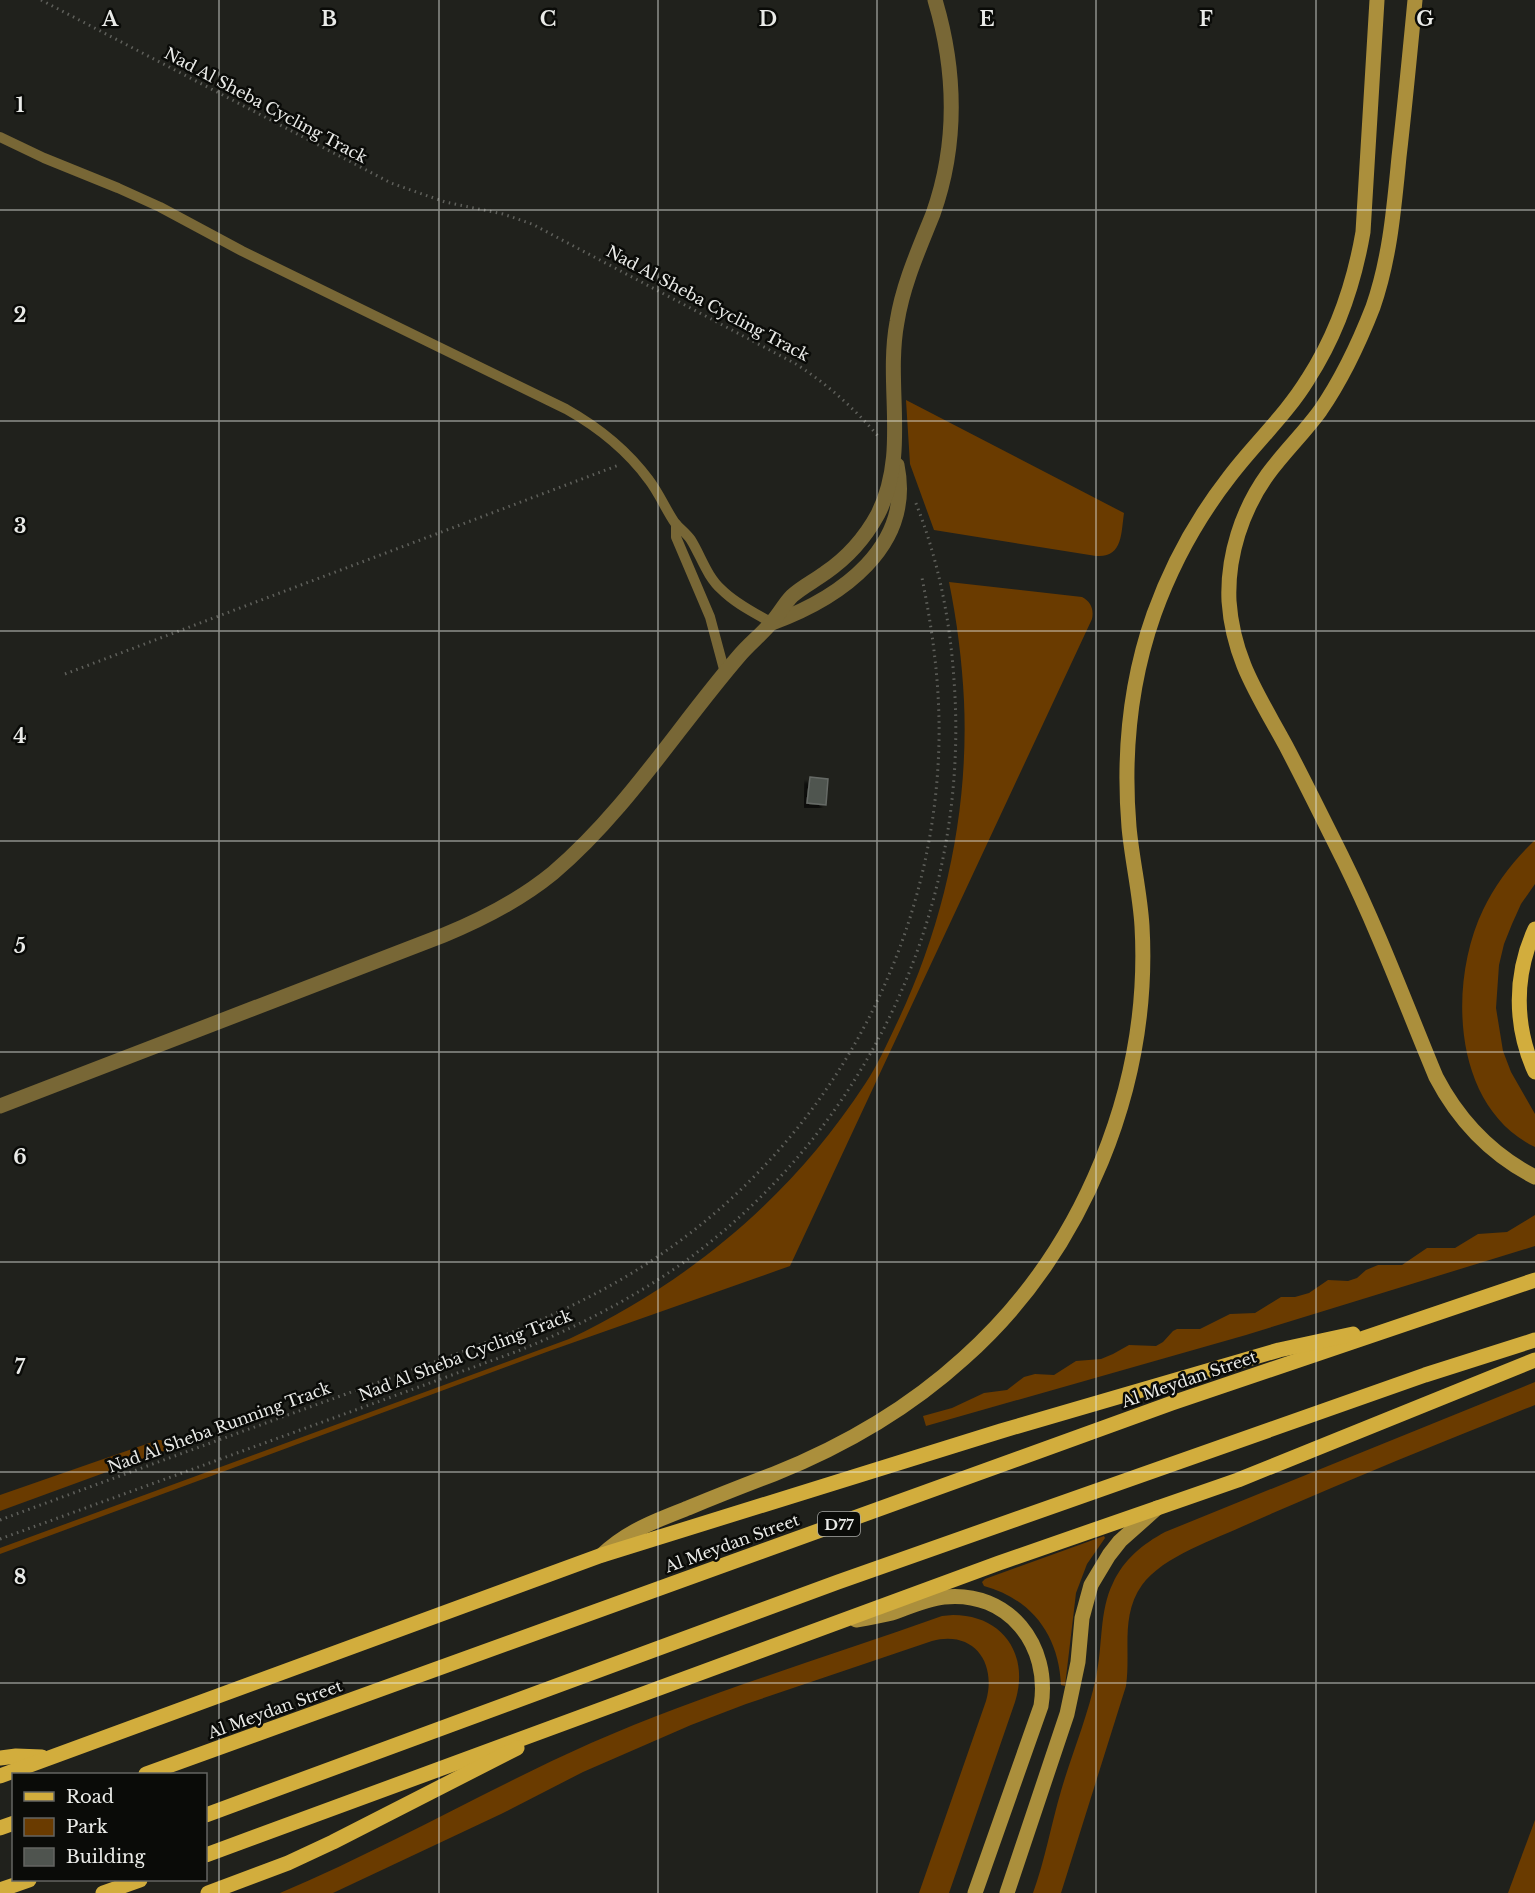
<svg xmlns="http://www.w3.org/2000/svg" width="1535" height="1893" font-family="'Libre Baskerville',serif">
	<style>
		.green { fill: #6a3b00 }
		.building { fill: #4f544f; stroke: #666b66; stroke-width: 1.5; filter: url(#shadow) }
		.lines { fill: none; stroke-linecap: round; stroke-linejoin: round }
		.path { stroke: #5f605b; stroke-width: 3; stroke-dasharray: 1.5 4.5; stroke-linecap: butt }
		.lane { stroke: #786736; stroke-width: 10 }
		.street { stroke: #786736; stroke-width: 15 }
		.secondary { stroke: #ab8f3c; stroke-width: 15 }
		.primary { stroke: #d2ad3d; stroke-width: 15 }
		.grid { fill: none; stroke: #eaebe8; stroke-width: 1.5; stroke-opacity: 0.55 }
		.labels { text-anchor: middle; dominant-baseline: central; stroke-width: 5; stroke-linejoin: round; paint-order: stroke }
		.shield { fill: #0a0b08; stroke: #a7a8a5; stroke-width: 1.5 }
		.shield-label { font-size: 15px; font-weight: bold; fill: #eaebe8 }
		.street-label { font-size: 16px; fill: #eaebe8; stroke: #0a0b08 }
		.grid-label { font-size: 20px; text-anchor: middle; font-weight: bold; fill: #eaebe8; stroke: #0a0b08; stroke-width: 5; stroke-linejoin: round; paint-order: stroke }
	</style>
	<defs>
		<filter id="shadow"><feDropShadow dx="-5.5" dy="5.5" stdDeviation="1.5" flood-color="#0009"/></filter>
	</defs>
	<rect width="100%" height="100%" fill="#20211c"/>
	<g class="green">
		<path d="M 906,400 L 1124,513 C 1121,533 1123,558 1096,556 L 934,530 L 910,464 Z"/>
		<path d="M 949,582 L 1082,597 C 1091,602 1094,609 1092,619 L 790,1266 L 552,1350 L 0,1554 L 0,1548 L 569,1339 C 691,1281 791,1197 865,1084 C 877,1066 886,1046 895,1027 C 944,926 969,812 964,701 C 962,661 957,621 949,582 Z"/>
		<path d="M 1535,840 L 1535,884 L 1521,904 L 1512,924 L 1504,944 L 1499,965 L 1496,1008 L 1503,1051 L 1511,1072 L 1535,1114 L 1535,1147 C 1452,1107 1448,983 1483,910 C 1496,883 1514,860 1535,840 Z"/>
		<polygon points="1535,1215 1535,1246 1246,1335 926,1426 923,1416 952,1408 984,1393 1007,1390 1024,1377 1035,1374 1054,1375 1076,1361 1101,1359 1113,1354 1129,1345 1156,1346 1163,1342 1173,1331 1177,1329 1200,1329 1230,1314 1255,1313 1281,1297 1295,1297 1309,1293 1328,1280 1348,1281 1357,1278 1366,1270 1378,1265 1402,1265 1427,1248 1455,1248 1478,1234 1507,1232"/>
		<path d="M 1535,1382 L 1535,1405 C 1439,1443 1343,1482 1248,1524 C 1216,1539 1163,1556 1142,1585 C 1120,1616 1131,1651 1126,1686 L 1061,1893 L 1033,1893 C 1045,1860 1051,1825 1061,1791 C 1072,1753 1088,1716 1096,1677 C 1103,1646 1099,1611 1113,1583 C 1124,1559 1143,1544 1165,1532 Z"/>
		<polygon points="158,1440 161,1440 165,1445 164,1451 0,1511 0,1495"/>
		<path d="M 1104,1536 L 1105,1538 L 1087,1564 L 1076,1593 L 1065,1686 L 1061,1685 C 1059,1636 1032,1599 984,1586 L 982,1582 L 985,1579 Z"/>
		<path d="M 953,1615 C 1003,1615 1030,1655 1015,1702 L 949,1893 L 919,1893 L 986,1701 C 997,1663 974,1630 932,1641 L 746,1704 L 691,1725 L 583,1772 L 501,1814 L 333,1893 L 280,1893 C 386,1848 486,1790 591,1743 C 705,1693 825,1658 942,1616 Z"/>
		<polygon points="1535,1820 1535,1893 1508,1893"/>
	</g>
	<polygon class="building" points="810,777 828,779 826,805 807,803"/>
	<g class="lines">
		<g class="path">
			<path d="M 41,0 L 391,183 L 445,202 L 503,214 L 532,224 L 796,364 C 827,384 854,408 878,436"/>
			<polyline points="65,674 619,465"/>
			<path d="M 0,1520 C 119,1476 238,1433 357,1390 C 460,1352 565,1319 657,1257 C 828,1142 935,948 939,741 C 940,686 933,632 922,578"/>
			<path d="M 0,1539 L 518,1351 C 586,1323 652,1289 709,1243 C 879,1107 970,896 954,680 C 950,619 938,558 915,501"/>
		</g>
		<g class="lane">
			<path d="M 0,137 L 44,158 L 118,188 L 160,207 L 242,251 L 566,409 C 598,427 627,450 649,480 C 659,493 666,510 675,523 C 680,529 686,533 691,540 C 701,556 707,577 722,590 C 736,604 755,613 772,623"/>
			<polyline points="676,524 676,537 710,617 725,673"/>
		</g>
		<g class="street">
			<path d="M 772,623 C 840,598 914,547 897,465"/>
			<path d="M 0,1106 L 444,935 C 483,919 520,900 553,873 C 626,811 677,728 739,656 C 749,644 761,635 771,623 C 779,615 784,604 792,596 C 802,587 814,581 825,573 C 847,558 865,538 878,514 C 909,452 885,387 897,322 C 903,284 919,249 933,214 C 958,144 956,70 935,0"/>
		</g>
		<g class="secondary">
			<path d="M 1415,0 C 1410,52 1405,105 1399,157 C 1394,208 1390,258 1373,307 C 1359,343 1342,379 1320,411 C 1304,433 1284,452 1268,474 C 1242,510 1227,556 1229,601 C 1233,660 1259,696 1286,746 C 1306,784 1325,823 1344,861 C 1379,932 1406,1005 1436,1077 C 1459,1121 1490,1154 1535,1177"/>
			<path d="M 602,1555 C 627,1531 657,1520 688,1508 C 717,1496 745,1485 774,1474 C 844,1446 908,1409 964,1358 C 1084,1251 1151,1085 1142,926 C 1140,893 1132,860 1129,827 C 1123,755 1130,682 1154,614 C 1172,564 1198,517 1230,476 C 1255,443 1286,415 1308,379 C 1337,334 1354,284 1363,232 L 1377,0"/>
			<path d="M 856,1620 C 868,1618 880,1616 892,1613 C 909,1607 926,1599 944,1597 C 1009,1590 1051,1646 1041,1706 L 975,1893"/>
			<polyline points="1007,1893 1067,1714 1078,1662 1082,1618 1091,1585 1109,1555 1120,1541 1157,1508"/>
		</g>
		<g class="primary">
			<path d="M 1535,929 C 1514,975 1514,1026 1535,1072"/>
			<polyline points="0,1758 16,1756 42,1757"/>
			<polyline points="146,1774 1172,1403 1535,1280"/>
			<polyline points="0,1776 602,1555 1001,1431 1279,1350 1353,1334"/>
			<polyline points="206,1815 838,1582 1425,1375 1535,1340"/>
			<polyline points="0,1828 14,1823"/>
			<polyline points="206,1855 999,1563 1238,1480 1535,1360"/>
			<polyline points="0,1890 29,1880"/>
			<polyline points="103,1893 140,1880"/>
			<polyline points="208,1893 288,1863 333,1842 517,1748"/>
		</g>
	</g>
	<path class="grid" d="M 219,0 L 219,1893M 439,0 L 439,1893M 658,0 L 658,1893M 877,0 L 877,1893M 1096,0 L 1096,1893M 1316,0 L 1316,1893M 0,210 L 1535,210M 0,421 L 1535,421M 0,631 L 1535,631M 0,841 L 1535,841M 0,1052 L 1535,1052M 0,1262 L 1535,1262M 0,1472 L 1535,1472M 0,1683 L 1535,1683"/>
	<g class="labels">
		<rect class="shield" x="818" y="1512" width="42" height="24" rx="4.5"/>
		<g class="shield-label">
			<text x="839" y="1524">D77</text>
		</g>
		<g class="street-label">
			<text transform="translate(266 105) rotate(28)">Nad Al Sheba Cycling Track</text>
			<text transform="translate(708 303) rotate(28)">Nad Al Sheba Cycling Track</text>
			<text transform="translate(465 1355) rotate(-21)">Nad Al Sheba Cycling Track</text>
			<text transform="translate(1189 1379) rotate(-19)">Al Meydan Street</text>
			<text transform="translate(219 1427) rotate(-20)">Nad Al Sheba Running Track</text>
			<text transform="translate(732 1543) rotate(-20)">Al Meydan Street</text>
			<text transform="translate(275 1709) rotate(-20)">Al Meydan Street</text>
		</g>
	</g>
	<g class="grid-label">
		<text x="110" y="26">A</text>
		<text x="329" y="26">B</text>
		<text x="548" y="26">C</text>
		<text x="768" y="26">D</text>
		<text x="987" y="26">E</text>
		<text x="1206" y="26">F</text>
		<text x="1425" y="26">G</text>
		<text x="20" y="112">1</text>
		<text x="20" y="322">2</text>
		<text x="20" y="533">3</text>
		<text x="20" y="743">4</text>
		<text x="20" y="953">5</text>
		<text x="20" y="1164">6</text>
		<text x="20" y="1374">7</text>
		<text x="20" y="1584">8</text>
	</g>
	<rect x="12" y="1773" width="195" height="108" fill="#0a0b08" stroke="#646562" stroke-width="1.5"/>
	<rect x="24" y="1792" width="30" height="9" fill="#d2ad3d" stroke="#646562" stroke-width="1.5"/>
	<text x="66" y="1803" font-size="18" fill="#eaebe8">Road</text>
	<rect x="24" y="1818" width="30" height="18" fill="#6a3b00" stroke="#646562" stroke-width="1.5"/>
	<text x="66" y="1833" font-size="18" fill="#eaebe8">Park</text>
	<rect x="24" y="1848" width="30" height="18" fill="#4f544f" stroke="#646562" stroke-width="1.5"/>
	<text x="66" y="1863" font-size="18" fill="#eaebe8">Building</text>
</svg>
